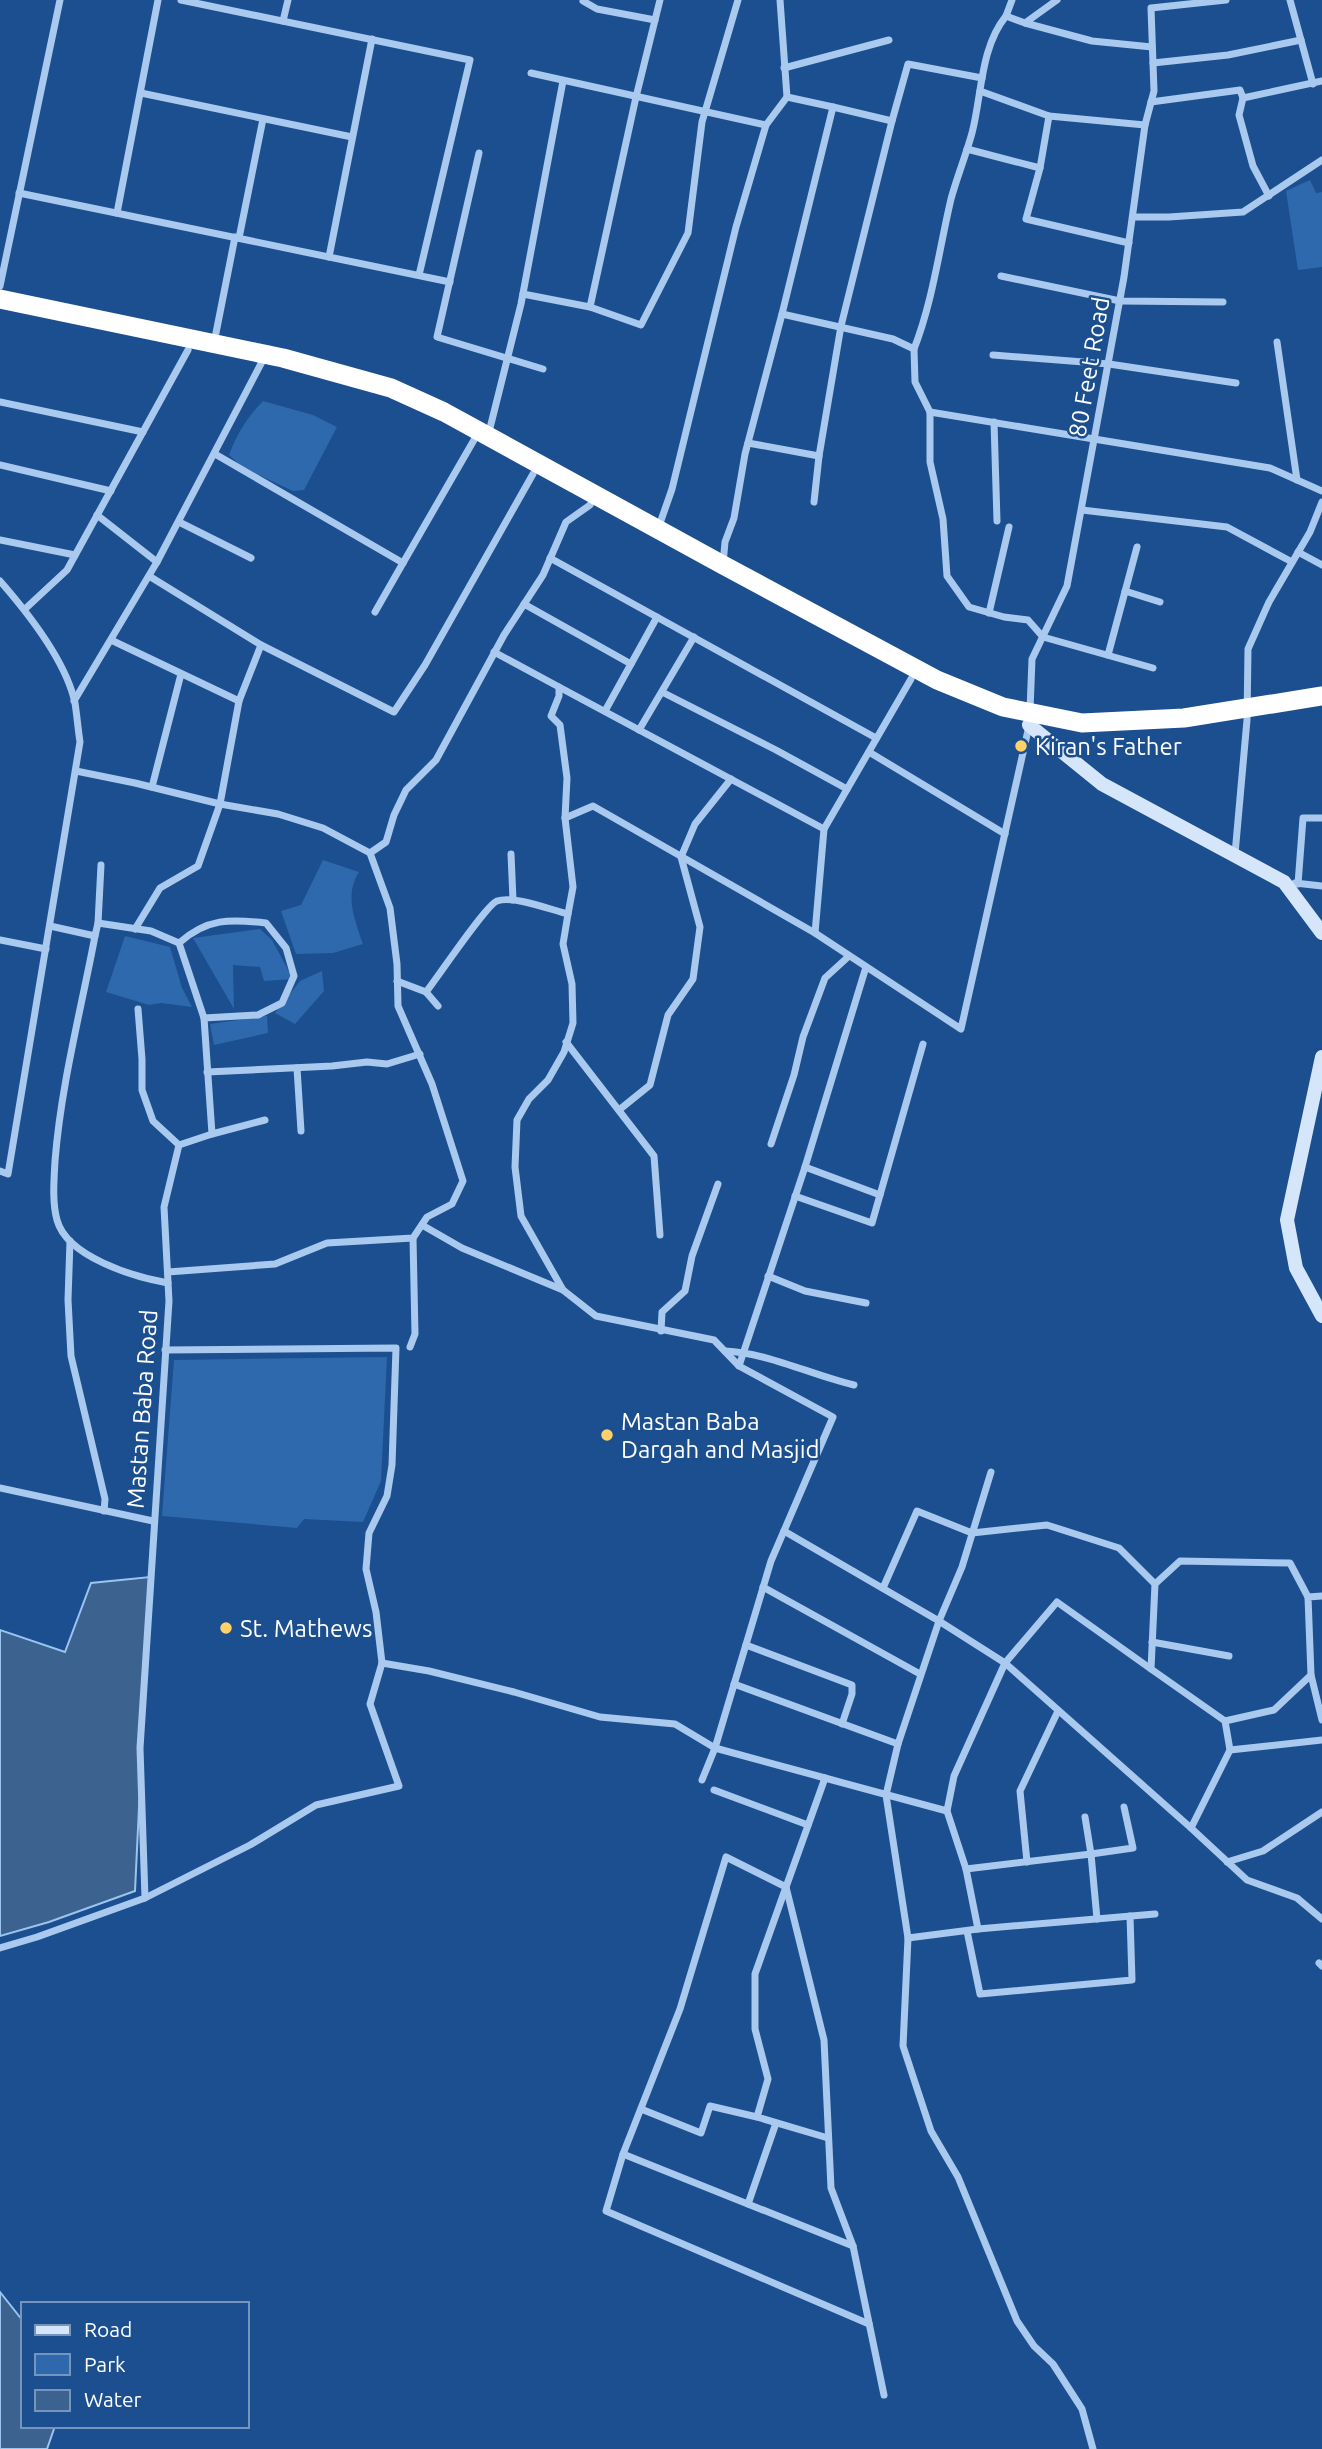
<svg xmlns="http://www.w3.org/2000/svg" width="1322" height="2449" font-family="Ubuntu,sans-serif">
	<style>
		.green { fill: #2e69ad }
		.water { fill: #3c6290; stroke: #9cc4f0; stroke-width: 2 }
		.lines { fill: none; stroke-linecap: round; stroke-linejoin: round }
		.street { stroke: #a9c9ee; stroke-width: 7 }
		.secondary { stroke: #d6e6fa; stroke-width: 14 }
		.highway { stroke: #fff; stroke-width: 19 }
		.poi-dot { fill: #ffd166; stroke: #1b4f8f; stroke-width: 2.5 }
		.labels { text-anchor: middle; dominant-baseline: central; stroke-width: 5; stroke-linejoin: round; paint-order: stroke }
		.street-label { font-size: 24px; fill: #fff; stroke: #1b4f8f }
		.poi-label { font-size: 24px; fill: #fff; stroke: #1b4f8f; text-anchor: start }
	</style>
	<rect width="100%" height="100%" fill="#1b4f8f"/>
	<g class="green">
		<polygon points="1310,180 1316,193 1322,192 1322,267 1298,270 1286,191"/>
		<path d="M 263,401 L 313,415 L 337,427 L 304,490 L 293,491 L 242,467 L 229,455 C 237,433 247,418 263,401 Z"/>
		<path d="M 323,860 L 359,872 C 344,895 355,920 363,944 L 333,953 L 296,954 L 281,911 L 301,905 Z"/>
		<polygon points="260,929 272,940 293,979 264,981 260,967 233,965 234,1009 193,938"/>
		<polygon points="125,936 170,947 182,988 192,1007 161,1003 149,1005 106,992"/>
		<polygon points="322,971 324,991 295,1024 275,1013 300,981"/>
		<polygon points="267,1016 268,1033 214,1045 210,1024"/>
		<polygon points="387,1357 381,1481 363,1522 304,1519 297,1528 162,1516 174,1360"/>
	</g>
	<g class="water">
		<polygon points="150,1577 135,1891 49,1922 0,1936 0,1630 65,1652 91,1583"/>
		<polygon points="0,2292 23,2321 23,2426 55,2426 47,2449 0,2449"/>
	</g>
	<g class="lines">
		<g class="street">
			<polyline points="181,0 470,60 419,275"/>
			<polyline points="780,0 787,97 833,107"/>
			<polyline points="1057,0 1025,23 1092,41 1152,47"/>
			<polyline points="1290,0 1313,84"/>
			<polyline points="583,1 597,9 655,20"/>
			<polyline points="1006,16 1012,0"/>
			<polyline points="283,21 288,0"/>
			<polyline points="1153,63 1228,55 1301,40"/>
			<polyline points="784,68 889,40"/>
			<polyline points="531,73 766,125"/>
			<polyline points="980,91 1049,116 1145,125"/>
			<polyline points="141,93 352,137"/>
			<polyline points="1243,98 1239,115 1253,166 1269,196"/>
			<polyline points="1151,102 1240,90 1243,98 1322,81"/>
			<polyline points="967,149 1040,168 1026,219 1129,243"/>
			<polyline points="479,153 437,337 543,369"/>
			<polyline points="1040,168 1049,116"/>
			<polyline points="19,193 450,282"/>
			<polyline points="117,213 158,0"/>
			<polyline points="1133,217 1169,217 1243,212 1322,160"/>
			<polyline points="239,238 263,119"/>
			<polyline points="329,257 372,39"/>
			<polyline points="1001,276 1120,301 1223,302"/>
			<polyline points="0,286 60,0"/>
			<polyline points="523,294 590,307 636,97 660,0"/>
			<polyline points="590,307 641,325 688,233 702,122 738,0"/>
			<polyline points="782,314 833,107 892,121 908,64 982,78"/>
			<polyline points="1277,342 1297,480"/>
			<polyline points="214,343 235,237"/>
			<polyline points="914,349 915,382 930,412 930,462 943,519 947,576 969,607 1004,617 1028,620 1043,637 1153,668"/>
			<polyline points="993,355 1109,364 1236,383"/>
			<polyline points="0,402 143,432"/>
			<polyline points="930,412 1270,468 1322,491"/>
			<polyline points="994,422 997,521"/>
			<polyline points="488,436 521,304 563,81"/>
			<polyline points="748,443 819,456 841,326 892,121"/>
			<polyline points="215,454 403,563 375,612"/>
			<polyline points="0,465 111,491"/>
			<polyline points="814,502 819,456"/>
			<polyline points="1082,510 1227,527 1292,562"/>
			<polyline points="97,515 157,562"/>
			<polyline points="179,522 251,558"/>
			<polyline points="658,529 672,489 736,227 766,125 787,97"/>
			<polyline points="0,540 75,555"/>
			<polyline points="1298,552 1322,565"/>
			<polyline points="550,558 876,738"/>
			<polyline points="403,563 478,433"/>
			<path d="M 723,564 L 725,542 L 734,518 L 745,454 L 782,314 L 893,339 L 914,349 C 933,300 939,250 951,199 C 957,177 966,155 972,133 C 982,95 980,48 1006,16 L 1025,23"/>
			<polyline points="149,576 261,645 239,701"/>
			<path d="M 0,581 C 28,613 66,661 75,703 C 77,716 78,729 80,742 L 8,1174 L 0,1171"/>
			<polyline points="1125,591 1160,602"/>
			<polyline points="524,604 631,664"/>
			<polyline points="25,609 67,570 188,350"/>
			<polyline points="989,613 1009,527"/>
			<polyline points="111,640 239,701 220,804 198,866 160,888 135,929"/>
			<polyline points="261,645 394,712 425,665 533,474"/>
			<polyline points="1108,655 1137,547"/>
			<polyline points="559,687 824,829"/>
			<polyline points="662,692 776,750 847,789"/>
			<polyline points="74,701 157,562 265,356"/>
			<polyline points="1030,710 1032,659 1067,586 1124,277 1145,125 1154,91 1151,8 1226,0"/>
			<polyline points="605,711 657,617"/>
			<polyline points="639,730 694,637"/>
			<polyline points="869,752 1005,834"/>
			<polyline points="76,771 135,783 220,804 278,814 323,828 370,853 390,908 397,964 398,1006 432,1084 463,1181 452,1204 427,1217 413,1238 327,1243 275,1264 168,1272"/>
			<polyline points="152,787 181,674"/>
			<polyline points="565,818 593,806 815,933 824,829 911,679"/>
			<polyline points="370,853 386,842 394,815 406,790 436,760 504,635 543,575 566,522 590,505 594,497"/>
			<polyline points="511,854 513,900"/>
			<polyline points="1235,854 1247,720 1248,649 1269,602 1310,532 1322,502"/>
			<polyline points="1295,883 1322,886"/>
			<polyline points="1298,884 1303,818 1322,818"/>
			<polyline points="568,914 563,944 572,984 573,1023 564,1052 548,1080 529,1099 517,1120 515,1167 521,1216 563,1290 596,1316 714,1340 739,1366 833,1417 771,1561 715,1748 825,1778 786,1887 824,2040 831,2188 853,2246 884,2395"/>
			<polyline points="98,923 101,865"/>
			<polyline points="815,933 961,1029 1029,726"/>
			<path d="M 95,936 C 81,1010 61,1085 55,1161 C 54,1180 52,1202 57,1220 C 67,1257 134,1277 168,1283"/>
			<polyline points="0,940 46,949"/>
			<path d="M 179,943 C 207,918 230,919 266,923 L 286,948 L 294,976 L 282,1003 L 258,1015 L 204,1018"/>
			<polyline points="397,981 426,992 438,1006"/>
			<path d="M 426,992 C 438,977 486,905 497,901 C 514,895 551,910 568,914 L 573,887 L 565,818 L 567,778 L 560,725 L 551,716 L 559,696 L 559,687 L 494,652"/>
			<polyline points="138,1009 142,1059 142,1090 153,1121 179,1145"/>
			<polyline points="566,1042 654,1156 660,1235"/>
			<polyline points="297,1068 301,1131"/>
			<polyline points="207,1072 332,1066 367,1062 387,1064 420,1054"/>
			<polyline points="619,1110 650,1085 668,1015 693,979 700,927 681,857 695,824 731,779"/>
			<polyline points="212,1134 265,1120"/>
			<polyline points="771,1144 794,1075 803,1037 825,978 849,956"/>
			<polyline points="805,1167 880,1195"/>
			<polyline points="795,1196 872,1223 923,1044"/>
			<polyline points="422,1225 462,1248 563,1290"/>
			<polyline points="70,1241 68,1300 71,1356 105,1499 104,1511"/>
			<polyline points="768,1276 805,1291 866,1303"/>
			<polyline points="661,1331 662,1312 685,1291 692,1256 718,1184"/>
			<polyline points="410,1347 415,1334 413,1238"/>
			<polyline points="165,1350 396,1348 392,1465 387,1496 369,1533 366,1569 376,1612 382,1663 429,1671 514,1692 600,1717 675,1724 715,1748 702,1780"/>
			<path d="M 725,1351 C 769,1353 811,1375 854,1385"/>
			<polyline points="739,1366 805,1167 866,967"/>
			<polyline points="0,1488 153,1521"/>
			<polyline points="784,1531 939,1621 962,1567 991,1472"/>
			<polyline points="763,1587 920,1674"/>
			<polyline points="883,1588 917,1511 972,1533 1047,1525 1119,1548 1155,1584"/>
			<polyline points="1152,1642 1229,1656"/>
			<polyline points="746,1645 852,1685 852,1694 842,1724"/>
			<polyline points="1151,1669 1057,1602 1005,1663 1191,1828 1230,1750 1225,1721 1274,1710 1311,1675 1308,1597 1322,1596"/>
			<polyline points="1311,1675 1322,1720"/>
			<polyline points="734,1684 898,1744"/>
			<polyline points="1225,1721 1151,1669 1155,1584 1180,1561 1290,1563 1308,1597"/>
			<polyline points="1230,1750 1322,1740"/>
			<polyline points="825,1778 947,1811 954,1776 1005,1663 939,1621 898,1744 886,1795 908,1938 978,1929 1155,1914"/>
			<polyline points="714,1790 808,1825"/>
			<polyline points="947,1811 966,1869 978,1929"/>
			<polyline points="1085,1817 1091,1854 1133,1848 1124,1807"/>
			<polyline points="1191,1828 1247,1880 1297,1898 1322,1919"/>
			<polyline points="1027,1862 1020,1791 1058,1711"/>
			<polyline points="1227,1862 1263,1851 1322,1812"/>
			<polyline points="966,1869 1091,1854 1097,1919"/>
			<polyline points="145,1898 250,1845 316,1805 399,1786 370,1704 382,1663"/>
			<polyline points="967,1931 980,1994 1132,1980 1130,1916"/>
			<polyline points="908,1938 903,2046 931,2131 958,2177 1017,2321 1034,2346 1053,2364 1082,2409 1093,2449"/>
			<polyline points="0,1948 37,1937 145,1898 140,1748 169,1301 164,1207 179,1145 212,1134 204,1018 179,943 151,931 98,923 95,936 50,926"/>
			<polyline points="1319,1963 1322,1966"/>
			<polyline points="641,2109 701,2133 710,2106 757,2117"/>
			<polyline points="828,2138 757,2117 768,2079 755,2029 755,1974 786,1887 726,1857 680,2009 623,2154 853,2246"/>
			<polyline points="623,2154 606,2211 869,2324"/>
			<polyline points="748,2204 776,2123"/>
		</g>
		<g class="secondary">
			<polyline points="1029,725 1102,784 1284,882 1322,933"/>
			<polyline points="1322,1057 1287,1220 1296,1268 1322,1316"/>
		</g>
		<polyline class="highway" points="0,299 283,358 391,388 444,412 723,565 937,680 1003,707 1082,723 1184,718 1322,696"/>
	</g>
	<g class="poi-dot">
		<circle cx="1021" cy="746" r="7"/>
		<circle cx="607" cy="1435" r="7"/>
		<circle cx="226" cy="1628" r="7"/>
	</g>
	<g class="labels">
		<g class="street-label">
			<text transform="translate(1089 367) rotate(-80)">80 Feet Road</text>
			<text transform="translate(142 1409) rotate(-86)">Mastan Baba Road</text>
		</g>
		<g class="poi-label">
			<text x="1035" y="746">Kiran's Father</text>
			<text x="621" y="1421">Mastan Baba<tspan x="621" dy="28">Dargah and Masjid</tspan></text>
			<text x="240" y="1628">St. Mathews</text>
		</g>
	</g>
	<rect x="21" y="2302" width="228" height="126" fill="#1b4f8f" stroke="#7695bc" stroke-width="2"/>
	<rect x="35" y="2325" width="35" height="10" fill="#d6e6fa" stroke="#7695bc" stroke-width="2"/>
	<text x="84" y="2337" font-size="21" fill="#ffffff">Road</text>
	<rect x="35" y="2354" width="35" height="21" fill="#2e69ad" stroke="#7695bc" stroke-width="2"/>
	<text x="84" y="2372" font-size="21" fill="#ffffff">Park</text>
	<rect x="35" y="2390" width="35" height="21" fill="#3c6290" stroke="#7695bc" stroke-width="2"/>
	<text x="84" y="2407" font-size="21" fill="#ffffff">Water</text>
</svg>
